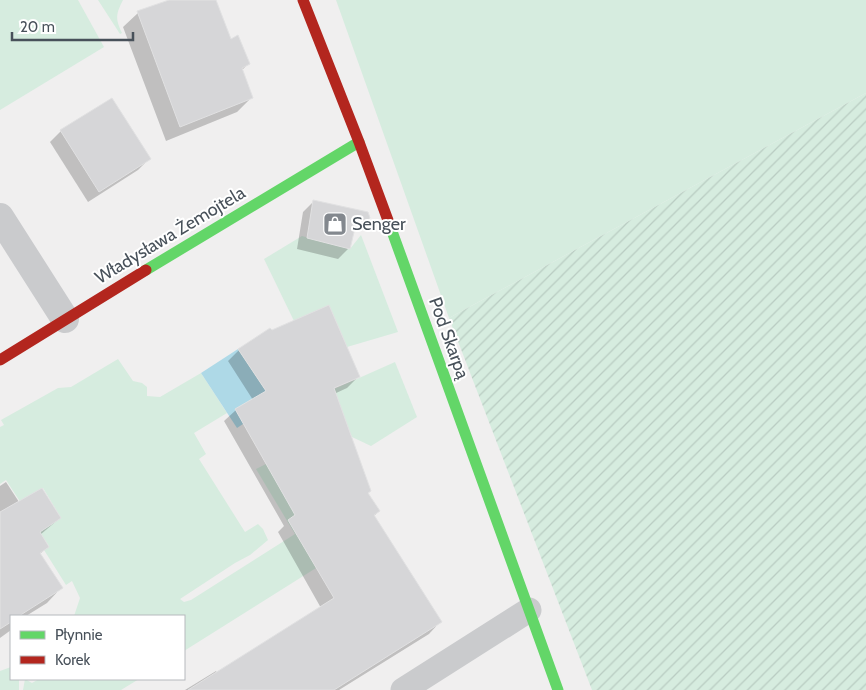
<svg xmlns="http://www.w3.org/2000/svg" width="866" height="690" font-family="Cabin,sans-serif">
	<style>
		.grass { fill: #d6ecdf; fill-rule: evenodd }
		.garden { fill: url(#garden-furrows) }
		.water { fill: #aed9e7 }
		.shadow { fill: #0003 }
		.building { fill: #d6d6d8; stroke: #e1e1e2 }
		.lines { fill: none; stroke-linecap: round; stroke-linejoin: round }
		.lane { stroke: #cacbcd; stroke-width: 25 }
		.street { stroke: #cacbcd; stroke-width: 28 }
		.fast { stroke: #63d668; stroke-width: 11 }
		.jam { stroke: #b3261e; stroke-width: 11 }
		.labels { text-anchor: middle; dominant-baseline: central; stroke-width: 4; stroke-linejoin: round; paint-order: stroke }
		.poi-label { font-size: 18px; fill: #48515a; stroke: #fff; text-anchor: start }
		.street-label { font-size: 18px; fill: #48515a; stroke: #fff }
	</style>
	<defs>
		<pattern id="garden-furrows" width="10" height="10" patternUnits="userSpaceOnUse" patternTransform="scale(1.25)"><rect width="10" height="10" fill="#d6ecdf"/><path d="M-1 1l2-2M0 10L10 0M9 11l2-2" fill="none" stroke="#b9ccc2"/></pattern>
	</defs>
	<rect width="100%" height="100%" fill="#f0efef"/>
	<g class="grass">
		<polygon points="0,0 78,0 104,47 0,110"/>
		<path d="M 98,0 L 123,0 C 116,14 115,18 122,33 L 120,34 Z"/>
		<polygon points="336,0 866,0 866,93 449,318"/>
		<polygon points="361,235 398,332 347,347 329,305 294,321 264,259 302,236 350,249"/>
		<path d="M 118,359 L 133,381 L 142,383 L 147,387 L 147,396 L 160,397 L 201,373 L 227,413 L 194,433 L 206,454 L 199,459 L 245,532 L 258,524 L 263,529 L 268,540 L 250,555 L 235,563 L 180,599 L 184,602 L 191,600 L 295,534 L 256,469 L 266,464 L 285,478 L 311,558 L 316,568 L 184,651 L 184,616 L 74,616 L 80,598 L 72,581 L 66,585 L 44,550 L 49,546 L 6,480 L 0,484 L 0,427 L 4,425 L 1,420 L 58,388 L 71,387 ZM 43,488 L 61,518 L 34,493 Z"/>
		<polygon points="395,362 417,417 371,446 352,437 332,390"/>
		<polygon points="11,667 11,679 19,679 19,690 0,690 0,671"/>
		<polygon points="25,679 32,683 39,679 139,679 121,690 23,690"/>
	</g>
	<polygon class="garden" points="866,93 866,690 592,690 449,318"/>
	<polygon class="water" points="238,349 274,403 237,428 201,373"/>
	<g class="shadow">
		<polygon points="173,0 214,0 230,40 248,64 242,70 252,97 237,112 166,141 123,27 138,13"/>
		<polygon points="111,99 149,159 138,170 88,202 50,142 61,131"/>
		<polygon points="314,201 369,218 353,233 349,248 338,259 297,249 303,212"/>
		<polygon points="239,350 358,377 347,388 334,394 367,493 379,511 374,516 440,622 429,634 339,690 185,690 216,671 217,673 321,608 278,532 284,526 224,421 236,410 253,400 228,361"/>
		<polygon points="6,482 19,502 60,518 40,535 48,546 39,555 61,588 47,603 26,616 11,616 11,630 0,638 0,486"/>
	</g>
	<g class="building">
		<polygon points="169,0 216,0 231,39 238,35 250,64 242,68 253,98 180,127 137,11"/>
		<polygon points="112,98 151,159 99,192 60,130"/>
		<polygon points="313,200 368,212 370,218 354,232 350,249 307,238"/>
		<polygon points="329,305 360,377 334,388 371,491 368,493 380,511 374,515 442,622 334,690 188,690 334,598 288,520 295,515 235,409 266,391 238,349 270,328 272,330"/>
		<polygon points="42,488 61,518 40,532 49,547 40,553 63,588 19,616 11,616 11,622 0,629 0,512"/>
	</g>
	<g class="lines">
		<polyline class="lane" points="403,690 529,610"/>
		<polyline class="street" points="0,217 65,319"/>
		<g class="fast">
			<polyline points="389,223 558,690"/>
			<polyline points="146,270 359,142"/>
		</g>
		<g class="jam">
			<polyline points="303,0 359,142 389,223"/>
			<polyline points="0,360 146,270"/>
		</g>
	</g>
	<defs>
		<g id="shop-square" transform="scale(1.25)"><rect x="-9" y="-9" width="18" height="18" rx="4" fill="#83888e" stroke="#fff"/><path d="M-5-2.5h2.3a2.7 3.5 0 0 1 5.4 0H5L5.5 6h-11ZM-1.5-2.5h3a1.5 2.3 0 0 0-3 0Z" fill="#fff"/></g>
	</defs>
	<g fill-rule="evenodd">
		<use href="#shop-square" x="335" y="224"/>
	</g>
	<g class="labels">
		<g class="poi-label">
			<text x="352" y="224">Senger</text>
		</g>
		<g class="street-label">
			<text transform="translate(170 235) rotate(-31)">Władysława Żemojtela</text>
			<text transform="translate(449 338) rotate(70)">Pod Skarpą</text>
		</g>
	</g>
	<rect x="10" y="615" width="175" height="65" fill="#ffffff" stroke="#b6b9bd"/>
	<rect x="20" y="631" width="25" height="8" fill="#63d668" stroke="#b6b9bd"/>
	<text x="55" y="640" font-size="15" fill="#48515a">Płynnie</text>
	<rect x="20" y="656" width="25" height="8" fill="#b3261e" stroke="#b6b9bd"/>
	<text x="55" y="665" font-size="15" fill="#48515a">Korek</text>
	<path d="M12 32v8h121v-8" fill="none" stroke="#48515a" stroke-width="2.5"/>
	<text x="20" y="32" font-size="15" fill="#48515a" stroke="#ffffff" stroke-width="4" paint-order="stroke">20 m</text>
</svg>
